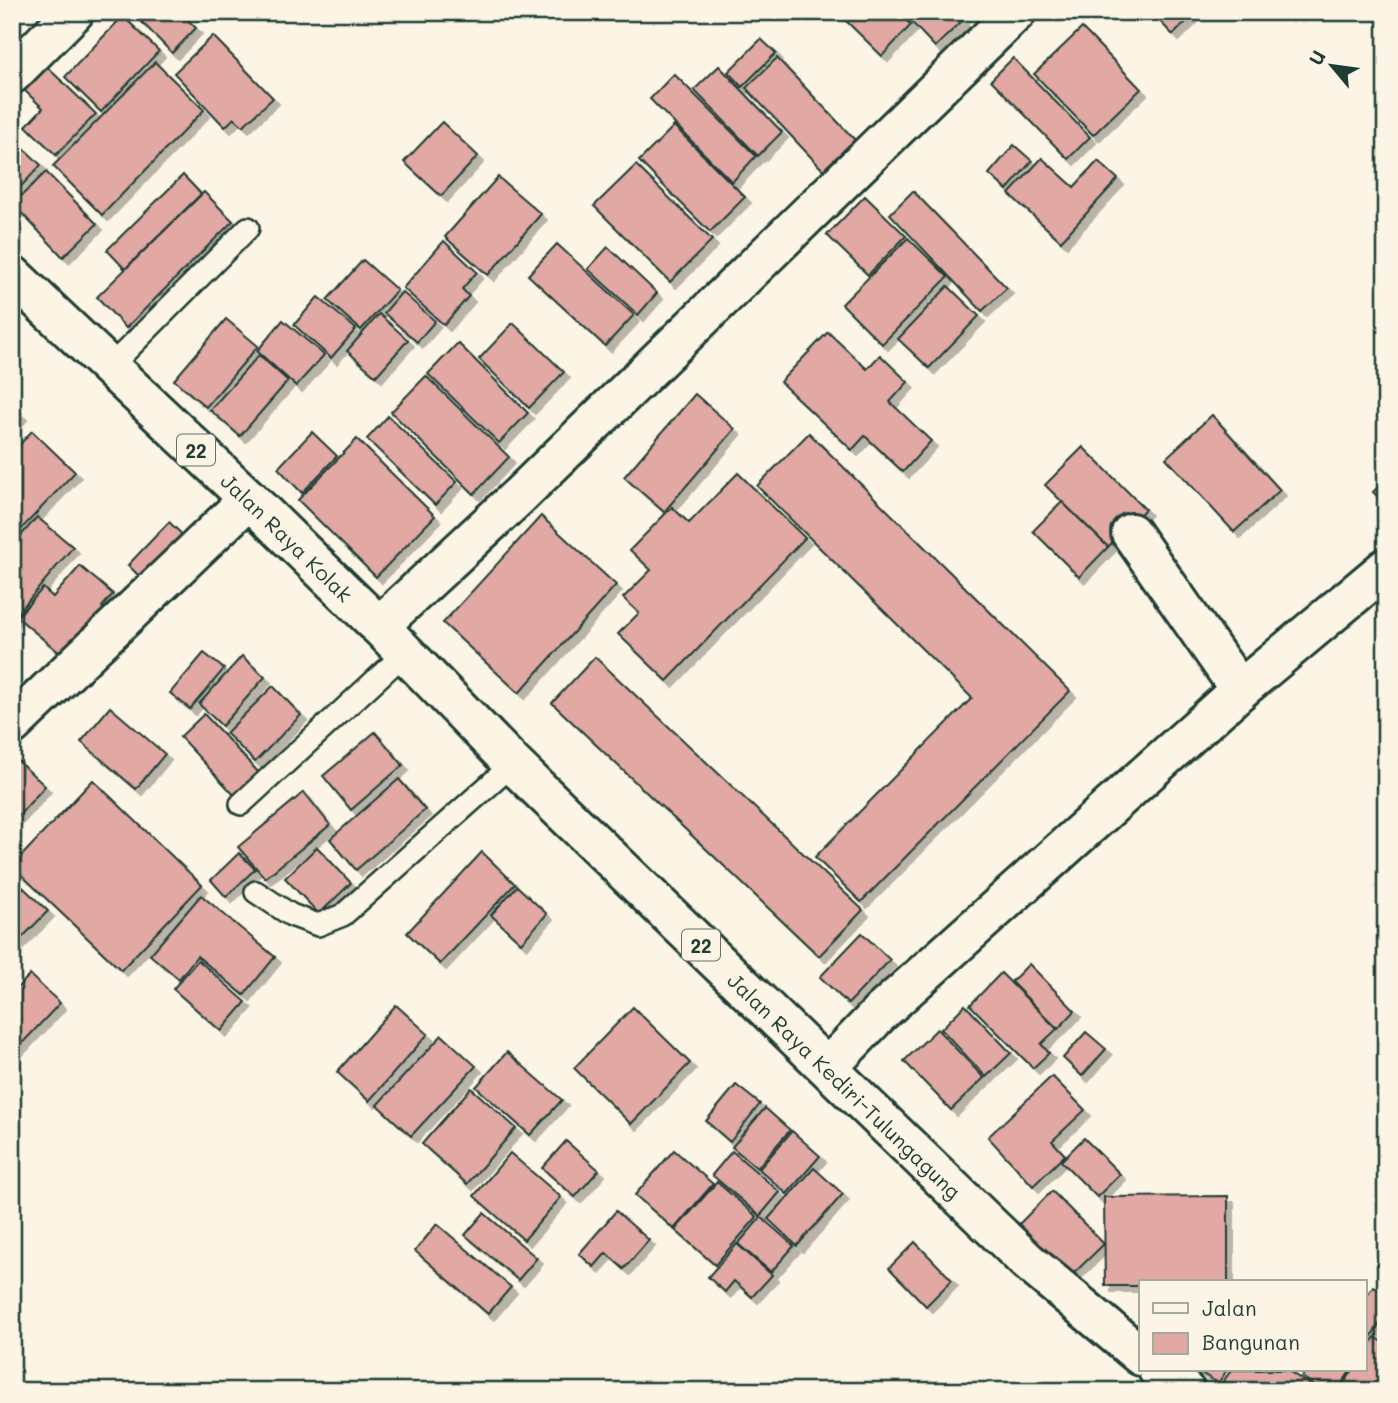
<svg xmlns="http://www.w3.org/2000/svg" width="1398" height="1403" font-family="Mali,sans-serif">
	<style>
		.building { fill: #e2a8a3; stroke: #1f3d34; stroke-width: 2; filter: url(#shadow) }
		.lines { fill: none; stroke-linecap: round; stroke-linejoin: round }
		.lane-casing { stroke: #1f3d34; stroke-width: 26 }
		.street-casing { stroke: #1f3d34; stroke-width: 44 }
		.secondary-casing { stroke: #1f3d34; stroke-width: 44 }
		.highway-casing { stroke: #1f3d34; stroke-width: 44 }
		.lane { stroke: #fcf5e5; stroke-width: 21 }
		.street { stroke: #fcf5e5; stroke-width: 38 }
		.secondary { stroke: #fcf5e5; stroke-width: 38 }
		.highway { stroke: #fcf5e5; stroke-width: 38 }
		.labels { text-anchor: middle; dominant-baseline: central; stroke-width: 5; stroke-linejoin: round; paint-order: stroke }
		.shield { fill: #fcf5e5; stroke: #617469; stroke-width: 2 }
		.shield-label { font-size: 19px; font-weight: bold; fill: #1f3d34 }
		.street-label { font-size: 21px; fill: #1f3d34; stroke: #fcf5e5 }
	</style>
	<defs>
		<filter id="shadow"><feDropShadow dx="6" dy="6" stdDeviation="0" flood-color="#0004"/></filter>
	</defs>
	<rect width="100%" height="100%" fill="#fcf5e5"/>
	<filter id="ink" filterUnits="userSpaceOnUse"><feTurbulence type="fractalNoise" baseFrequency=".0143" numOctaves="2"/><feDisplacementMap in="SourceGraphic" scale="14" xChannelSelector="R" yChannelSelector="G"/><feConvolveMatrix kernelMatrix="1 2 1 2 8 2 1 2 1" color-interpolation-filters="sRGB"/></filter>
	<g filter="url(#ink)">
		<g class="building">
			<polygon points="132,12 180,12 196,28 172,53"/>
			<polygon points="837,12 897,12 911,25 882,56"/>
			<polygon points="902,12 956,12 963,20 935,47"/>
			<polygon points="1151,12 1196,12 1173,35"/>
			<polygon points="123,16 159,51 101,112 65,77"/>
			<polygon points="1082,28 1141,89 1093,135 1034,74"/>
			<polygon points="213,36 273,98 243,126 234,118 225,127 174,73"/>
			<polygon points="761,39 776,53 742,87 728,72"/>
			<polygon points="777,58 855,140 823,170 746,88"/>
			<polygon points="1013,58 1090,137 1068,159 991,80"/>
			<polygon points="155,62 204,110 102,215 53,166"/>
			<polygon points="46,66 96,114 56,155 26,126 43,108 23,89"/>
			<polygon points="719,66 782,132 758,156 694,90"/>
			<polygon points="674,74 756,156 732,182 650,99"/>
			<polygon points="442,122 478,156 441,196 404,162"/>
			<polygon points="674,126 745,197 710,232 639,161"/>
			<polygon points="12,137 41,165 12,196"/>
			<polygon points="1014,145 1032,161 1007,190 989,174"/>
			<polygon points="1042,158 1074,187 1098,161 1118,179 1061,241 1009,194"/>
			<polygon points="636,165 712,240 670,282 594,206"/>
			<polygon points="46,172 97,224 63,257 13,204"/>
			<polygon points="183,175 201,194 125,269 107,250"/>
			<polygon points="498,177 541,214 488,275 445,237"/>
			<polygon points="913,191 1007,288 982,311 890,214"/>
			<polygon points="204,192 233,221 126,328 97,297"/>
			<polygon points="865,196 906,236 868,275 827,235"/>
			<polygon points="908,238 948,277 882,344 842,304"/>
			<polygon points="444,241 477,272 462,289 469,296 444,325 403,288"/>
			<polygon points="557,244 634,315 605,346 528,275"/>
			<polygon points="608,247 657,293 638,315 588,269"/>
			<polygon points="363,260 397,290 361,330 327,300"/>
			<polygon points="948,286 979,316 929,368 898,339"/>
			<polygon points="402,292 435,321 417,342 384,313"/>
			<polygon points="318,297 356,329 331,358 294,325"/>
			<polygon points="379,314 408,340 376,376 347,351"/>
			<polygon points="226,319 258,346 206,407 174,380"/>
			<polygon points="283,320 324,355 296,386 257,351"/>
			<polygon points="513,323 564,372 529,408 479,359"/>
			<polygon points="828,332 867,369 880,355 908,382 890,402 931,441 903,472 865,436 852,450 780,382"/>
			<polygon points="458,343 528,413 499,443 428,374"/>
			<polygon points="259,355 288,381 240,436 210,410"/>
			<polygon points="426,376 509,457 474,494 391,412"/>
			<polygon points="695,394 735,429 664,512 624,477"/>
			<polygon points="12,407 21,414 12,425"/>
			<polygon points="1212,415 1280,490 1234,532 1166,458"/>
			<polygon points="388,416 457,482 435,505 367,439"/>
			<polygon points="32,431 75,472 12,539 12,453"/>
			<polygon points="312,432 337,456 302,493 278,468"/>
			<polygon points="809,433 1070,691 861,902 815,857 972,698 757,486"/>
			<polygon points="357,439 435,516 376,577 298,500"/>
			<polygon points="1083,447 1145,509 1108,547 1045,485"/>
			<polygon points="738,473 805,538 667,681 618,634 639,613 623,598 651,570 630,550 672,507 689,523"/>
			<polygon points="1386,479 1386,505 1373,492"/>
			<polygon points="1062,502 1108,547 1079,577 1033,531"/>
			<polygon points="541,516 616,585 519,693 443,623"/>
			<polygon points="37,517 73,547 13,619 12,546"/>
			<polygon points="169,522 190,542 148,585 128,565"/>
			<polygon points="80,566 113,594 102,607 114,618 74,665 17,617 43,588 53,597"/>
			<polygon points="204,653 224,669 190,709 170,693"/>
			<polygon points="242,656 265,677 222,726 199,704"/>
			<polygon points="595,657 863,910 819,956 552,703"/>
			<polygon points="273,686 301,715 255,762 226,733"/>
			<polygon points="110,707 165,754 136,789 81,742"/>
			<polygon points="204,714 260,774 236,797 180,737"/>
			<polygon points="375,732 403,765 351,810 323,776"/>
			<polygon points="14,757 45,786 13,822 12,759"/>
			<polygon points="399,779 425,810 356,870 330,839"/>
			<polygon points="93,780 202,885 121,970 12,866"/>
			<polygon points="304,792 330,825 265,878 238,847"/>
			<polygon points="317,847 351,883 319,914 285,878"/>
			<polygon points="482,852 515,884 440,964 407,933"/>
			<polygon points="239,853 255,869 226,897 211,880"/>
			<polygon points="12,877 48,911 12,948"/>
			<polygon points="517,886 547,914 521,943 491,915"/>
			<polygon points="201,895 275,957 244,995 197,956 179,979 150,955"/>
			<polygon points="862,933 890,960 848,1004 820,977"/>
			<polygon points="198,960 246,1002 221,1031 173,989"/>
			<polygon points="1029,964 1075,1011 1058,1029 1011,982"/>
			<polygon points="1001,973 1057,1029 1041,1044 1049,1053 1033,1068 970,1005"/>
			<polygon points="30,975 60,1003 12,1054 12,993"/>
			<polygon points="396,1005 428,1034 369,1101 337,1072"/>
			<polygon points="965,1005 1011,1053 986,1077 941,1029"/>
			<polygon points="633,1007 690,1063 631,1124 574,1068"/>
			<polygon points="937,1029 984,1078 951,1110 904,1061"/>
			<polygon points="1086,1032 1106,1049 1082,1076 1063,1058"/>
			<polygon points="442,1035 476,1066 411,1136 377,1105"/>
			<polygon points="507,1052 562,1100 530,1135 476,1087"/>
			<polygon points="1052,1076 1085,1110 1052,1141 1065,1155 1033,1186 988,1137"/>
			<polygon points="736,1085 760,1104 730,1142 706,1121"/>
			<polygon points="471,1088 516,1128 467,1184 422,1144"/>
			<polygon points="765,1108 790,1130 757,1168 732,1147"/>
			<polygon points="792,1131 820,1156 787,1194 759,1169"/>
			<polygon points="1084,1138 1120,1174 1097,1197 1061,1161"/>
			<polygon points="566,1141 599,1170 575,1197 542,1168"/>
			<polygon points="674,1150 713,1184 674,1229 635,1195"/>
			<polygon points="732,1151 780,1192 760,1216 712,1175"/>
			<polygon points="510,1153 561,1197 524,1240 474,1196"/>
			<polygon points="814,1168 843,1194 797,1246 768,1219"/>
			<polygon points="717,1182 757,1217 715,1265 675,1230"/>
			<polygon points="1052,1191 1104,1244 1070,1277 1018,1225"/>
			<polygon points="1228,1196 1228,1282 1141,1282 1141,1286 1105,1286 1104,1197"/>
			<polygon points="616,1211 649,1240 624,1269 606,1253 594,1267 579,1254"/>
			<polygon points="484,1213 537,1258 518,1280 465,1235"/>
			<polygon points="761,1217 794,1246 771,1272 738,1244"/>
			<polygon points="437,1224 511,1287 488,1314 415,1251"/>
			<polygon points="915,1242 952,1280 926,1306 889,1268"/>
			<polygon points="737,1244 772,1275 752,1297 734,1281 725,1292 708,1277"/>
			<polygon points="1373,1286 1386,1294 1386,1314 1365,1346 1365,1298"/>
			<polygon points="1375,1337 1386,1344 1386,1391 1339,1391 1353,1370 1365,1370 1365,1352"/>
			<polygon points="1196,1370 1227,1370 1218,1383"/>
			<polygon points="1231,1370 1287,1370 1319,1391 1217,1391"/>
			<polygon points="1306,1370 1351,1370 1337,1391 1323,1391 1302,1377"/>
		</g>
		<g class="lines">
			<g class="lane-casing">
				<g id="lane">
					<polyline points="109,368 248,228"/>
					<polyline points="241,804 405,653"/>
					<polyline points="256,892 291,915 318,925 343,915 513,764"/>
				</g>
			</g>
			<g class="street-casing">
				<g id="street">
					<polyline points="12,74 74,12"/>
					<polyline points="1131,533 1240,690"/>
					<polyline points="12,725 249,499"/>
					<polyline points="828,1067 881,1012 1240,690 1386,568"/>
				</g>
			</g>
			<g class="secondary-casing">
				<polyline id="secondary" points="379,626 520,495 1016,12"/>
			</g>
			<g class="highway-casing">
				<g id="highway">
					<path id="s1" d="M 12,275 L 249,499 L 379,626 L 513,764 L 1027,1261 L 1141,1356"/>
					<polyline points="1158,1370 1185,1391"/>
				</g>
			</g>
			<use href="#lane" class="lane"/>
			<use href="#street" class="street"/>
			<use href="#secondary" class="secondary"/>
			<use href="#highway" class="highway"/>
		</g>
	</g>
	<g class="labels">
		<g class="shield">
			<rect x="177" y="434.5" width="38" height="31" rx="5"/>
			<rect x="682" y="929.5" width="38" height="31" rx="5"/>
		</g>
		<g class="shield-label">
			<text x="196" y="450">22</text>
			<text x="701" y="945">22</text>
		</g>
		<g class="street-label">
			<text stroke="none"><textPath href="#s1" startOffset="380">Jalan Raya Kolak</textPath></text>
			<text stroke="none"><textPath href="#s1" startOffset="1162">Jalan Raya Kediri-Tulungagung</textPath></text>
		</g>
	</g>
	<rect width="1398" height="1403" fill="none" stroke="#fcf5e5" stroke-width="42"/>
	<rect x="21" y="21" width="1356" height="1361" fill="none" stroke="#1f3d34" stroke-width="2.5" filter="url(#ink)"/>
	<rect x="1139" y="1280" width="228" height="91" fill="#fcf5e5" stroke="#a4ab9e" stroke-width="2"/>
	<rect x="1153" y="1303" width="35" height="10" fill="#fcf5e5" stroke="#a4ab9e" stroke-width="2"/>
	<text x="1202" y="1316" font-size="21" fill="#1f3d34">Jalan</text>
	<rect x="1153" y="1333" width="35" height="21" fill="#e2a8a3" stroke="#a4ab9e" stroke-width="2"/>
	<text x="1202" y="1350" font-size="21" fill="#1f3d34">Bangunan</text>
	<g transform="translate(1332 66) rotate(299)" stroke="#fcf5e5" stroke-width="5" paint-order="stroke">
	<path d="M0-5L12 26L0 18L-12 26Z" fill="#1f3d34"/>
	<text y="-10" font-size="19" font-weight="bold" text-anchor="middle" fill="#1f3d34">U</text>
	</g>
</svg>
